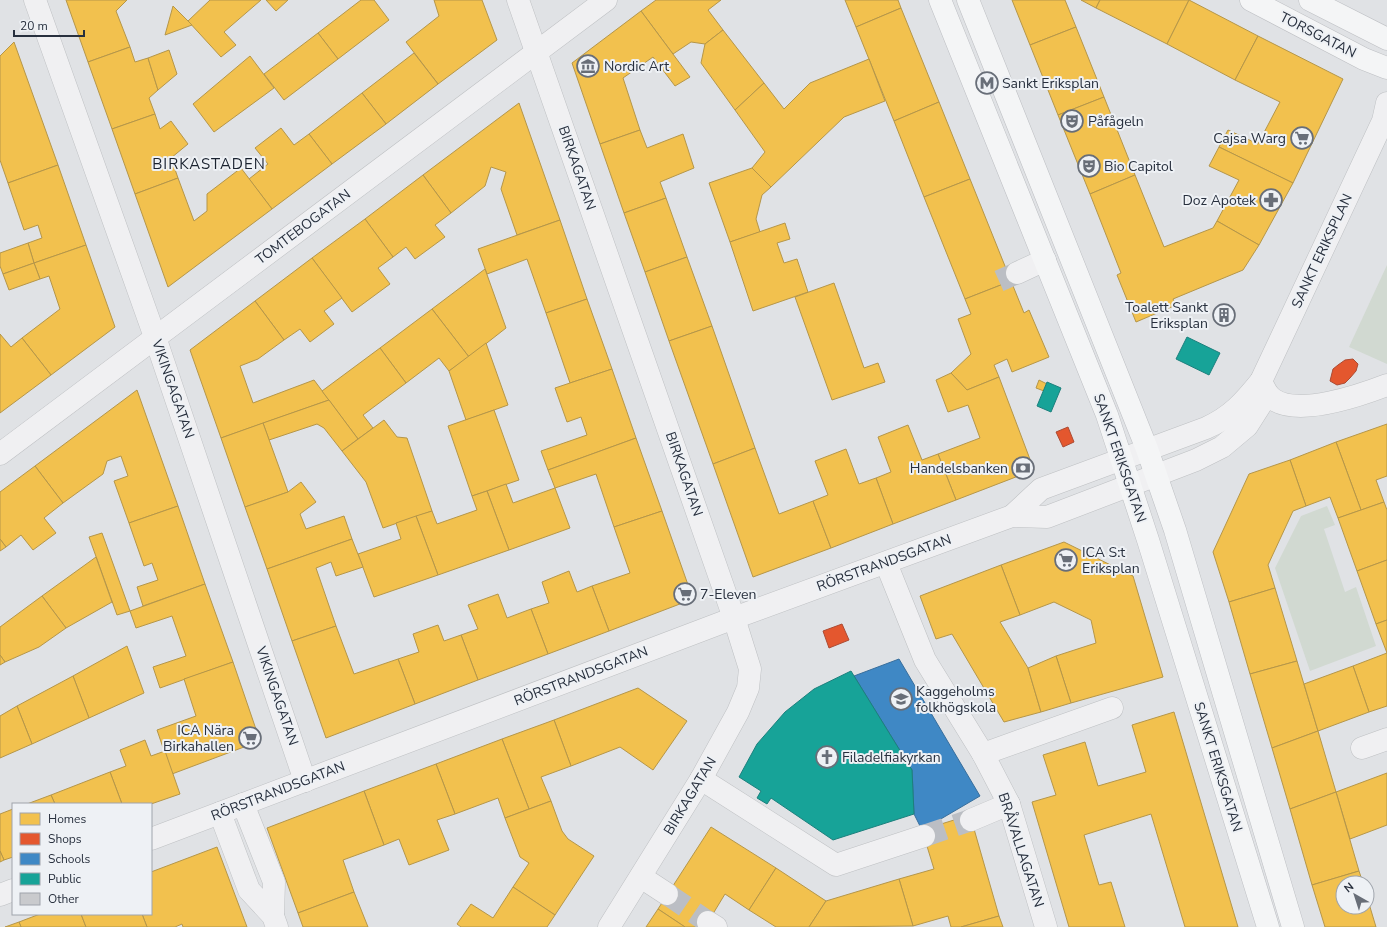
<svg xmlns="http://www.w3.org/2000/svg" width="1387" height="927" font-family="'Nunito Sans',sans-serif">
	<style>
		.green { fill: #d1d9d1 }
		.homes { fill: #f2c14e; stroke: #b59649 }
		.shops { fill: #e4572e; stroke: #ac4b33 }
		.schools { fill: #3f88c5; stroke: #386e9c }
		.public { fill: #17a398; stroke: #1c807d }
		.building { fill: #c9cacd }
		.lines { fill: none; stroke-linecap: round; stroke-linejoin: round }
		.minor-tunnel { stroke: #bbbec4; stroke-width: 22; stroke-dasharray: 22 11; stroke-linecap: butt }
		.minor-casing { stroke: #bec0c3; stroke-width: 23 }
		.major-casing { stroke: #bdbfc3; stroke-width: 23 }
		.minor { stroke: #f0f0f2; stroke-width: 22 }
		.major { stroke: #f4f5f6; stroke-width: 22 }
		.labels { text-anchor: middle; dominant-baseline: central; stroke-width: 4; stroke-linejoin: round; paint-order: stroke }
		.street-label { font-size: 14px; fill: #28303e; stroke: #eef1f5 }
		.poi-label { font-size: 14px; fill: #28303e; stroke: #eef1f5; text-anchor: start }
		.neighbourhood-label { font-size: 15px; letter-spacing: 1px; fill: #1a222f; stroke: #eef1f5 }
	</style>
	<rect width="100%" height="100%" fill="#e0e2e5"/>
	<g class="green">
		<polygon points="1387,265 1387,364 1349,347"/>
		<polygon points="1327,506 1335,525 1324,529 1345,592 1356,587 1376,646 1310,671 1275,568 1301,516"/>
	</g>
	<g class="homes">
		<polygon points="66,0 127,0 116,11 130,47 88,62"/>
		<polygon points="210,0 261,0 224,32 236,45 221,57 188,21"/>
		<polygon points="266,0 288,0 276,11"/>
		<polygon points="361,0 374,0 389,20 338,59 318,33"/>
		<polygon points="434,0 482,0 497,40 438,84 406,42 439,16"/>
		<polygon points="656,0 721,0 708,10 723,30 705,44 691,42 673,54 641,11"/>
		<polygon points="845,0 898,0 901,8 856,27"/>
		<polygon points="1012,0 1065,0 1076,27 1030,45"/>
		<polygon points="1081,0 1100,0 1096,8"/>
		<polygon points="1100,0 1189,0 1167,44 1096,8"/>
		<polygon points="1189,0 1258,36 1235,80 1167,44"/>
		<polygon points="173,6 192,25 165,35"/>
		<polygon points="901,8 939,102 894,121 856,27"/>
		<polygon points="641,11 690,77 675,86 653,57 623,78 640,130 600,144 572,63"/>
		<polygon points="1076,27 1104,97 1058,115 1030,45"/>
		<polygon points="723,30 764,83 735,110 701,63 705,44"/>
		<polygon points="318,33 338,59 284,100 264,74"/>
		<polygon points="1258,36 1343,79 1293,183 1219,147 1228,130 1258,144 1280,102 1235,80"/>
		<polygon points="14,42 58,165 8,183 0,160 0,56"/>
		<polygon points="130,47 135,62 148,58 158,90 149,98 155,114 112,129 88,62"/>
		<polygon points="169,50 177,74 158,90 148,58"/>
		<polygon points="414,53 438,84 386,124 362,93"/>
		<polygon points="250,56 274,88 214,132 193,104"/>
		<polygon points="869,59 885,101 844,117 771,187 752,168 765,152 735,110 764,83 784,109 810,83"/>
		<polygon points="362,93 386,124 332,164 309,134"/>
		<polygon points="1104,97 1135,175 1090,194 1058,115"/>
		<polygon points="939,102 970,179 924,197 894,121"/>
		<polygon points="519,103 560,220 517,235 501,189 506,172 491,167 485,186 451,213 423,175"/>
		<polygon points="155,114 160,129 171,121 188,144 171,158 178,178 135,194 112,129"/>
		<polygon points="281,128 294,145 309,134 332,164 272,209 249,179 268,164 255,148"/>
		<polygon points="640,130 647,148 683,134 694,168 660,182 666,198 624,213 600,144"/>
		<polygon points="1219,147 1293,183 1259,245 1217,221 1239,180 1209,166"/>
		<polygon points="58,165 86,245 34,263 28,243 42,238 38,225 24,230 8,183"/>
		<polygon points="241,168 272,209 168,287 135,194 178,178 194,221 207,211 207,194"/>
		<polygon points="752,168 771,187 762,195 756,219 760,232 730,242 709,183"/>
		<polygon points="423,175 451,213 435,225 445,237 415,259 406,247 393,257 365,219"/>
		<polygon points="1135,175 1164,247 1213,228 1217,221 1259,245 1243,270 1173,299 1176,305 1136,322 1117,275 1121,273 1090,194"/>
		<polygon points="970,179 1011,281 965,299 924,197"/>
		<polygon points="666,198 687,257 645,272 624,213"/>
		<polygon points="365,219 393,257 378,268 390,284 352,312 312,258"/>
		<polygon points="560,220 587,299 546,313 527,259 487,274 478,249"/>
		<polygon points="785,223 790,239 777,243 784,263 797,259 808,292 753,311 730,242"/>
		<polygon points="28,243 34,263 3,274 0,266 0,253"/>
		<polygon points="86,245 115,327 51,375 22,338 60,309 49,276 40,279 34,263"/>
		<polygon points="687,257 712,326 669,341 645,272"/>
		<polygon points="312,258 342,298 324,311 334,324 310,342 300,329 284,340 255,301"/>
		<polygon points="34,263 40,279 9,290 3,274"/>
		<polygon points="485,269 506,328 469,357 432,309"/>
		<polygon points="1011,281 1024,313 1029,310 1049,357 1012,372 1007,359 994,365 999,377 967,390 951,373 971,354 958,319 971,314 965,299"/>
		<polygon points="834,283 864,368 878,363 885,382 832,400 795,297"/>
		<polygon points="587,299 612,369 570,383 546,313"/>
		<polygon points="255,301 284,340 258,359 240,366 253,403 314,380 329,400 221,438 190,350"/>
		<polygon points="432,309 469,357 449,371 439,358 406,383 380,348"/>
		<polygon points="712,326 755,448 713,464 669,341"/>
		<polygon points="0,334 11,347 22,338 51,375 0,413"/>
		<polygon points="486,343 508,405 466,420 449,371"/>
		<polygon points="380,348 406,383 363,415 373,428 358,439 322,391"/>
		<polygon points="612,369 636,438 548,470 541,451 587,435 581,417 567,422 555,388"/>
		<polygon points="951,373 967,390 999,377 1034,470 956,500 938,454 980,438 968,405 948,412 936,380"/>
		<polygon points="1039,380 1047,384 1044,391 1036,388"/>
		<polygon points="137,390 178,506 129,523 114,481 128,476 121,456 107,461 103,474 63,503 35,466"/>
		<polygon points="329,400 358,439 342,451 324,428 317,424 269,440 263,423"/>
		<polygon points="494,410 519,480 472,496 448,426"/>
		<polygon points="384,420 397,437 407,438 432,511 383,528 366,482 342,451"/>
		<polygon points="263,423 288,492 245,507 221,438"/>
		<polygon points="1387,424 1387,476 1376,480 1384,502 1361,510 1336,442"/>
		<polygon points="908,425 922,460 938,454 956,500 893,524 876,478 891,472 878,437"/>
		<polygon points="636,438 662,511 614,527 596,474 555,488 548,470"/>
		<polygon points="1336,442 1361,510 1338,518 1330,497 1306,506 1290,460"/>
		<polygon points="755,448 779,514 813,501 831,548 753,577 713,464"/>
		<polygon points="846,449 859,484 876,478 893,524 831,548 813,501 828,495 815,461"/>
		<polygon points="1290,460 1306,506 1293,511 1268,565 1275,588 1229,602 1213,552 1249,474"/>
		<polygon points="35,466 63,503 44,518 56,533 33,550 21,535 6,547 0,539 0,492"/>
		<polygon points="301,482 316,502 300,514 306,529 344,516 352,539 267,569 245,507 288,492"/>
		<polygon points="506,484 513,503 555,488 570,528 509,550 487,491"/>
		<polygon points="487,491 509,550 438,575 416,516 432,511 437,524 477,510 472,496"/>
		<polygon points="1384,502 1387,510 1387,560 1357,571 1338,518"/>
		<polygon points="178,506 205,584 143,606 137,587 158,580 152,563 144,566 129,523"/>
		<polygon points="662,511 693,599 609,631 592,586 630,573 614,527"/>
		<polygon points="416,516 438,575 374,597 358,554 401,539 396,523"/>
		<polygon points="102,533 130,611 117,615 89,537"/>
		<polygon points="0,539 6,547 0,551"/>
		<polygon points="352,539 363,567 336,576 331,562 316,568 336,626 292,641 267,569"/>
		<polygon points="1064,542 1133,576 1163,677 1071,703 1056,656 1096,643 1091,620 1054,602 1020,615 1001,565"/>
		<polygon points="96,557 112,602 66,628 42,596"/>
		<polygon points="1387,560 1387,620 1376,624 1357,571"/>
		<polygon points="1001,565 1020,615 1000,622 1028,668 1041,712 1004,722 952,634 936,639 920,596"/>
		<polygon points="569,571 577,592 592,586 609,631 548,654 531,609 549,603 542,582"/>
		<polygon points="205,584 233,662 160,688 153,667 186,656 172,616 136,628 130,611"/>
		<polygon points="1275,588 1297,661 1250,674 1229,602"/>
		<polygon points="498,594 507,618 531,609 548,654 478,680 461,635 478,629 468,605"/>
		<polygon points="42,596 66,628 39,647 5,662 0,655 0,627"/>
		<polygon points="1387,620 1387,653 1376,624"/>
		<polygon points="438,625 444,641 461,635 478,680 415,704 398,659 419,652 413,634"/>
		<polygon points="336,626 354,674 398,659 415,704 326,738 292,641"/>
		<polygon points="127,646 144,693 89,718 73,676"/>
		<polygon points="1387,653 1387,706 1369,712 1353,666"/>
		<polygon points="0,655 5,662 0,665"/>
		<polygon points="1056,656 1071,703 1041,712 1028,668"/>
		<polygon points="1297,661 1318,731 1272,748 1250,674"/>
		<polygon points="233,662 260,741 172,774 157,730 196,716 184,679"/>
		<polygon points="1353,666 1369,712 1318,731 1304,684"/>
		<polygon points="73,676 89,718 32,744 17,706"/>
		<polygon points="638,688 687,721 653,770 620,747 571,766 554,720"/>
		<polygon points="17,706 32,744 0,758 0,716"/>
		<polygon points="1174,712 1238,927 1185,927 1151,814 1084,835 1099,885 1111,882 1125,927 1069,927 1032,802 1056,795 1043,755 1085,742 1098,786 1146,772 1132,725"/>
		<polygon points="554,720 571,766 541,777 551,801 529,809 502,739"/>
		<polygon points="1318,731 1336,792 1290,809 1272,748"/>
		<polygon points="502,739 529,809 505,818 498,798 455,814 436,764"/>
		<polygon points="145,740 151,756 165,751 180,794 151,804 122,804 110,772 126,766 120,750"/>
		<polygon points="436,764 455,814 437,820 449,850 409,865 399,839 384,845 364,791"/>
		<polygon points="110,772 122,804 55,804 51,795"/>
		<polygon points="1387,773 1387,825 1350,839 1336,792"/>
		<polygon points="364,791 384,845 343,860 354,892 298,913 267,828"/>
		<polygon points="1336,792 1359,871 1312,885 1290,809"/>
		<polygon points="51,795 55,804 27,804"/>
		<polygon points="551,801 562,831 568,839 594,856 555,915 513,887 529,863 520,857 505,818"/>
		<polygon points="13,809 13,857 4,860 0,851 0,814"/>
		<polygon points="970,815 999,916 961,927 951,927 948,916 913,926 899,879 934,869 922,830"/>
		<polygon points="711,827 776,868 749,910 725,894 705,927 685,927 658,909"/>
		<polygon points="217,847 247,927 183,927 182,924 175,927 147,927 142,914 151,914 151,872"/>
		<polygon points="0,851 4,860 0,862"/>
		<polygon points="776,868 826,901 809,927 776,927 749,910"/>
		<polygon points="1359,871 1363,883 1343,883 1343,907 1367,907 1367,897 1376,927 1325,927 1312,885"/>
		<polygon points="899,879 913,926 809,927 826,901"/>
		<polygon points="513,887 555,915 547,927 461,927 457,924 471,904 493,918"/>
		<polygon points="354,892 368,927 303,927 298,913"/>
		<polygon points="658,909 685,927 646,927"/>
		<polygon points="40,914 81,914 86,927 21,927 19,922"/>
		<polygon points="81,914 142,914 147,927 86,927"/>
		<polygon points="999,916 1003,927 961,927"/>
		<polygon points="19,922 21,927 5,927"/>
	</g>
	<g class="shops">
		<polygon points="1353,359 1358,364 1356,371 1350,378 1345,383 1337,385 1330,381 1333,369 1338,365 1345,360"/>
		<polygon points="1068,427 1074,442 1063,447 1056,432"/>
		<polygon points="842,624 849,640 829,648 823,631"/>
	</g>
	<polygon class="schools" points="899,659 980,796 922,830 914,814 912,770 854,676"/>
	<g class="public">
		<polygon points="1187,337 1220,353 1209,375 1176,359"/>
		<polygon points="1047,382 1061,388 1051,412 1037,406"/>
		<polygon points="851,671 912,770 914,814 833,840 771,798 767,804 757,798 761,791 739,777 757,744 785,712 814,689"/>
	</g>
	<polygon class="building" points="1220,308 1232,314 1228,323 1216,317"/>
	<g class="lines">
		<g class="minor-tunnel">
			<polyline points="999,281 1017,273"/>
			<polyline points="924,836 971,820"/>
			<polyline points="667,894 708,922"/>
		</g>
		<g class="minor-casing">
			<g id="minor">
				<polyline points="35,0 155,337 305,781"/>
				<polyline points="518,0 734,618 750,669 748,688 738,712 701,779 609,927"/>
				<polyline points="1017,273 1045,260"/>
				<path d="M 1261,381 C 1264,388 1267,395 1273,399 C 1298,417 1361,395 1387,385"/>
				<polyline points="0,454 606,0"/>
				<path d="M 1012,516 L 1041,489 L 1206,428 C 1231,417 1244,402 1261,381 L 1383,121 L 1387,103"/>
				<polyline points="886,563 925,660 983,754 1009,804 1046,927"/>
				<polyline points="1362,748 1387,739"/>
				<polyline points="983,754 1112,708"/>
				<polyline points="701,779 836,865 924,836"/>
				<polyline points="243,804 274,882 273,916"/>
				<polyline points="220,813 249,890 273,916 277,927"/>
				<polyline points="971,820 1009,804"/>
				<polyline points="151,839 734,618 1012,516 1047,517 1196,460 1222,447 1247,426 1261,404 1261,381"/>
				<polyline points="641,877 667,894"/>
				<polyline points="0,895 13,890"/>
				<polyline points="708,922 716,927"/>
			</g>
		</g>
		<g class="major-casing">
			<g id="major">
				<polyline points="940,0 1107,415 1148,540 1268,927"/>
				<polyline points="968,0 1147,449 1175,530 1293,927"/>
				<polyline points="1251,0 1364,59 1387,68"/>
				<polyline points="1310,0 1387,39"/>
			</g>
		</g>
		<use href="#minor" class="minor"/>
		<use href="#major" class="major"/>
	</g>
	<defs>
		<g id="museum-ring" transform="scale(1.15)"><circle r="9.5" fill="#eef1f5" stroke="#686e78" stroke-width="1.5"/><path d="M0-6L6-3V-2H-6V-3ZM-5-1h2V3h-2ZM-1-1h2V3h-2ZM3-1h2V3H3ZM-6 4H6V6H-6Z" fill="#686e78"/></g>
		<g id="metro-ring" transform="scale(1.15)"><circle r="9.5" fill="#eef1f5" stroke="#686e78" stroke-width="1.5"/><path d="M-5.5 5V-5H-3L0 0L3-5H5.5V5H3V-.5L0 4L-3-.5V5Z" fill="#686e78"/></g>
		<g id="theatre-ring" transform="scale(1.15)"><circle r="9.5" fill="#eef1f5" stroke="#686e78" stroke-width="1.5"/><path d="M-5-5.5Q0-4 5-5.5V0Q5 5 0 6Q-5 5-5 0ZM-3.3-2.5H-1v1.5H-3.3ZM1-2.5H3.3v1.5H1ZM-2.8 1Q0 5.5 2.8 1Z" fill="#686e78"/></g>
		<g id="supermarket-ring" transform="scale(1.15)"><circle r="9.5" fill="#eef1f5" stroke="#686e78" stroke-width="1.5"/><path d="M-6-5.5h2.5l.6 2H6L4.5 2H-2.5L-4.4-4H-6ZM-1.5 3.2a1.3 1.3 0 1 0 .1 0ZM3 3.2a1.3 1.3 0 1 0 .1 0Z" fill="#686e78"/></g>
		<g id="pharmacy-ring" transform="scale(1.15)"><circle r="9.5" fill="#eef1f5" stroke="#686e78" stroke-width="1.5"/><path d="M-2-6h4v4h4v4h-4v4h-4v-4h-4v-4h4Z" fill="#686e78"/></g>
		<g id="building-ring" transform="scale(1.15)"><circle r="9.5" fill="#eef1f5" stroke="#686e78" stroke-width="1.5"/><path d="M-4-6H4V6H1V3H-1V6H-4ZM-2.5-4.3h1.7v1.8h-1.7ZM.8-4.3h1.7v1.8H.8ZM-2.5-1h1.7V.8h-1.7ZM.8-1h1.7V.8H.8Z" fill="#686e78"/></g>
		<g id="bank-ring" transform="scale(1.15)"><circle r="9.5" fill="#eef1f5" stroke="#686e78" stroke-width="1.5"/><path d="M-6-4H6V4H-6ZM0-2.3a2.3 2.3 0 1 0 0 4.6a2.3 2.3 0 1 0 0-4.6Z" fill="#686e78"/></g>
		<g id="school-ring" transform="scale(1.15)"><circle r="9.5" fill="#eef1f5" stroke="#686e78" stroke-width="1.5"/><path d="M0-5L7-2L0 1L-7-2ZM-4 1L0 2.5L4 1V4Q0 6-4 4Z" fill="#686e78"/></g>
		<g id="church-ring" transform="scale(1.15)"><circle r="9.5" fill="#eef1f5" stroke="#686e78" stroke-width="1.5"/><path d="M-1.2-6h2.4v3.5h3.3v2.4h-3.3V6h-2.4V-.1h-3.3v-2.4h3.3Z" fill="#686e78"/></g>
	</defs>
	<g fill-rule="evenodd">
		<use href="#museum-ring" x="588" y="66"/>
		<use href="#metro-ring" x="987" y="83"/>
		<use href="#theatre-ring" x="1072" y="121"/>
		<use href="#supermarket-ring" x="1302" y="138"/>
		<use href="#theatre-ring" x="1089" y="166"/>
		<use href="#pharmacy-ring" x="1271" y="200"/>
		<use href="#building-ring" x="1224" y="315"/>
		<use href="#bank-ring" x="1023" y="468"/>
		<use href="#supermarket-ring" x="1066" y="560"/>
		<use href="#supermarket-ring" x="685" y="594"/>
		<use href="#school-ring" x="901" y="699"/>
		<use href="#supermarket-ring" x="250" y="738"/>
		<use href="#church-ring" x="827" y="757"/>
	</g>
	<g class="labels">
		<g class="street-label">
			<text transform="translate(1318 35) rotate(27)">TORSGATAN</text>
			<text transform="translate(577 168) rotate(71)">BIRKAGATAN</text>
			<text transform="translate(303 227) rotate(-37)">TOMTEBOGATAN</text>
			<text transform="translate(1322 251) rotate(-65)">SANKT ERIKSPLAN</text>
			<text transform="translate(173 389) rotate(71)">VIKINGAGATAN</text>
			<text transform="translate(1120 458) rotate(71)">SANKT ERIKSGATAN</text>
			<text transform="translate(684 474) rotate(71)">BIRKAGATAN</text>
			<text transform="translate(884 563) rotate(-20)">RÖRSTRANDSGATAN</text>
			<text transform="translate(581 676) rotate(-21)">RÖRSTRANDSGATAN</text>
			<text transform="translate(277 696) rotate(71)">VIKINGAGATAN</text>
			<text transform="translate(1218 767) rotate(73)">SANKT ERIKSGATAN</text>
			<text transform="translate(278 791) rotate(-21)">RÖRSTRANDSGATAN</text>
			<text transform="translate(690 796) rotate(-59)">BIRKAGATAN</text>
			<text transform="translate(1021 850) rotate(72)">BRÅVALLAGATAN</text>
		</g>
		<g class="poi-label">
			<text x="604" y="66">Nordic Art</text>
			<text x="1002" y="83">Sankt Eriksplan</text>
			<text x="1088" y="121">Påfågeln</text>
			<text x="1286" y="138" text-anchor="end">Cajsa Warg</text>
			<text x="1104" y="166">Bio Capitol</text>
			<text x="1256" y="200" text-anchor="end">Doz Apotek</text>
			<text x="1208" y="307" text-anchor="end">Toalett Sankt<tspan x="1208" dy="16">Eriksplan</tspan></text>
			<text x="1008" y="468" text-anchor="end">Handelsbanken</text>
			<text x="1082" y="552">ICA S:t<tspan x="1082" dy="16">Eriksplan</tspan></text>
			<text x="700" y="594">7-Eleven</text>
			<text x="916" y="691">Kaggeholms<tspan x="916" dy="16">folkhögskola</tspan></text>
			<text x="234" y="730" text-anchor="end">ICA Nära<tspan x="234" dy="16">Birkahallen</tspan></text>
			<text x="842" y="757">Filadelfiakyrkan</text>
		</g>
		<g class="neighbourhood-label">
			<text x="209" y="164">BIRKASTADEN</text>
		</g>
	</g>
	<rect x="12" y="803" width="140" height="112" fill="#eef1f5" stroke="#9fa4ac"/>
	<rect x="20" y="813" width="20" height="12" fill="#f2c14e" stroke="#9fa4ac"/>
	<text x="48" y="823" font-size="12" fill="#28303e">Homes</text>
	<rect x="20" y="833" width="20" height="12" fill="#e4572e" stroke="#9fa4ac"/>
	<text x="48" y="843" font-size="12" fill="#28303e">Shops</text>
	<rect x="20" y="853" width="20" height="12" fill="#3f88c5" stroke="#9fa4ac"/>
	<text x="48" y="863" font-size="12" fill="#28303e">Schools</text>
	<rect x="20" y="873" width="20" height="12" fill="#17a398" stroke="#9fa4ac"/>
	<text x="48" y="883" font-size="12" fill="#28303e">Public</text>
	<rect x="20" y="893" width="20" height="12" fill="#c9cacd" stroke="#9fa4ac"/>
	<text x="48" y="903" font-size="12" fill="#28303e">Other</text>
	<g transform="translate(1355 895) rotate(321)"><circle r="19" fill="#eef1f5" stroke="#9fa4ac"/>
	<path d="M0-3L7 15L0 10L-7 15Z" fill="#686e78"/>
	<text y="-6" font-size="11" font-weight="bold" text-anchor="middle" fill="#28303e">N</text>
	</g>
	<path d="M14 30v6h70v-6" fill="none" stroke="#28303e" stroke-width="2"/>
	<text x="20" y="30" font-size="12" fill="#28303e" stroke="#eef1f5" stroke-width="3" paint-order="stroke">20 m</text>
</svg>
